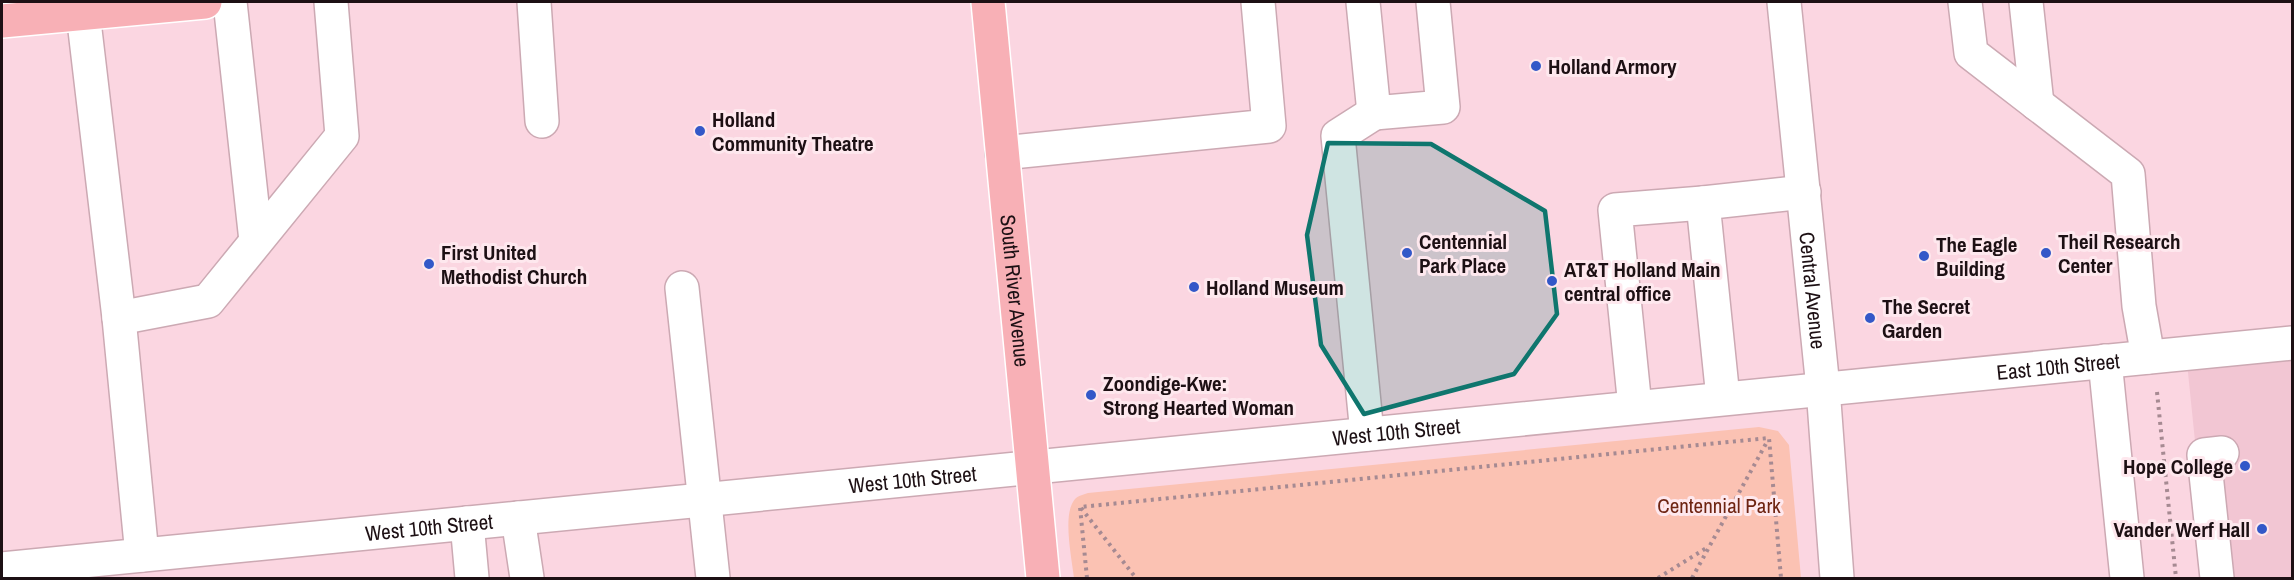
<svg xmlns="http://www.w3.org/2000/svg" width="2294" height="580" font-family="'Archivo Narrow',sans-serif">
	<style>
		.built { fill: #f2c6d3 }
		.green { fill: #fbc2b3 }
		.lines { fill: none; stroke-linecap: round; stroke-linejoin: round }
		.minor-casing { stroke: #cca9b3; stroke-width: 36 }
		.major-casing { stroke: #fff; stroke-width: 36 }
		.path { stroke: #a68a92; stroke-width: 4; stroke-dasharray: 3 4.5; stroke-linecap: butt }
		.minor { stroke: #fff; stroke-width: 33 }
		.major { stroke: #f8b0b6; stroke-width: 33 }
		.marked { fill: #0f766e; fill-opacity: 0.2; stroke: #0f766e; stroke-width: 4.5; stroke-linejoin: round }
		.poi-dot { fill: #3358c8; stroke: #fee8ee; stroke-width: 2 }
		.labels { text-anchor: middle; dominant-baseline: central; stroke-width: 6; stroke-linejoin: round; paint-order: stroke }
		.poi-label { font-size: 21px; font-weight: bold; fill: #1d1014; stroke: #fee8ee; text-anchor: start }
		.street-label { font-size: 21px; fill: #1d1014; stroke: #fee8ee }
		.park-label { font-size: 21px; fill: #6e2412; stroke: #fee8ee }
	</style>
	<rect width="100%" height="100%" fill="#fbd6e1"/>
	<polygon class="built" points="2292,343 2292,578 2209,578 2186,353"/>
	<path class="green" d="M 1759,427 L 1778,431 L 1789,445 L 1801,578 L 1074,578 C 1072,560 1063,518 1073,502 C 1076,496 1082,495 1088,493 Z"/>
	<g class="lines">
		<g class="minor-casing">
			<g id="minor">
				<polyline points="230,2 256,241"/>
				<polyline points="534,2 542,121"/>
				<polyline points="1363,2 1374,113 1443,107 1433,2"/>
				<path id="s1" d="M 1784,2 L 1823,388 L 1837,578"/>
				<polyline points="1965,2 1971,53 2128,174 2139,306 2148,357"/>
				<polyline points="2026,2 2037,104"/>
				<polyline points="83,13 119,318 142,555"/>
				<polyline points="1002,153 1269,126 1258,2"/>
				<polyline points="682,288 713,578"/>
				<polyline points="119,318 208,301 342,136 331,2"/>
				<polyline points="2105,361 2127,578"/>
				<polyline points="1723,398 1703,203 1804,192"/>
				<polyline points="1635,407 1615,210 1703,203"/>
				<polyline points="1367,434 1338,136 1374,113"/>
				<polyline points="518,518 527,578"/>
				<polyline points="467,523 472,578"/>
				<path id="s2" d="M 2,569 L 2292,343"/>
				<polyline points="2217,578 2204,455 2222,453"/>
			</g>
		</g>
		<g class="major-casing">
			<g id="major">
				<path id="s3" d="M 988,2 L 1043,578"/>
				<polyline points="2,21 205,2"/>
			</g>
		</g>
		<g class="path">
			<polyline points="2157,392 2176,578"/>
			<polyline points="1081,508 1136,578"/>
			<polyline points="1087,578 1080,507 1769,438 1781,578"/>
			<polyline points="1658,578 1708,547"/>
			<polyline points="1692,578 1768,440"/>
		</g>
		<use href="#minor" class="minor"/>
		<use href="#major" class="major"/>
	</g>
	<path class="marked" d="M 1328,143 L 1431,144 L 1545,211 L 1557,314 L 1514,374 L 1364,414 L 1321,345 L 1307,235 Z"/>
	<g class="poi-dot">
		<circle cx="1536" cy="66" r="6"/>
		<circle cx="700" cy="131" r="6"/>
		<circle cx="1407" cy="253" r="6"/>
		<circle cx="2046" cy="253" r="6"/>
		<circle cx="1924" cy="256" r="6"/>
		<circle cx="429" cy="264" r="6"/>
		<circle cx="1552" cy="281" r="6"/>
		<circle cx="1194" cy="287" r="6"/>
		<circle cx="1870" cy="318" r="6"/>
		<circle cx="1091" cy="395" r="6"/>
		<circle cx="2245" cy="466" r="6"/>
		<circle cx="2262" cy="529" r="6"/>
	</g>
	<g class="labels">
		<g class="poi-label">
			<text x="1548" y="66">Holland Armory</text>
			<text x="712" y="119">Holland<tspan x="712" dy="24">Community Theatre</tspan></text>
			<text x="1419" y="241">Centennial<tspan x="1419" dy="24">Park Place</tspan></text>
			<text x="2058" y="241">Theil Research<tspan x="2058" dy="24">Center</tspan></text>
			<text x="1936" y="244">The Eagle<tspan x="1936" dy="24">Building</tspan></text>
			<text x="441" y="252">First United<tspan x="441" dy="24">Methodist Church</tspan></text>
			<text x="1564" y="269">AT&amp;T Holland Main<tspan x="1564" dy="24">central office</tspan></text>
			<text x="1206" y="287">Holland Museum</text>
			<text x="1882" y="306">The Secret<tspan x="1882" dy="24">Garden</tspan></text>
			<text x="1103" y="383">Zoondige-Kwe:<tspan x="1103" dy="24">Strong Hearted Woman</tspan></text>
			<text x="2233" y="466" text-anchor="end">Hope College</text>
			<text x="2250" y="529" text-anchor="end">Vander Werf Hall</text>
		</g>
		<g class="street-label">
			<text stroke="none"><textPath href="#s3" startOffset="290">South River Avenue</textPath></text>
			<text stroke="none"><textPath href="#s1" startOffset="290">Central Avenue</textPath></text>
			<text stroke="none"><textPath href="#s2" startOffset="2066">East 10th Street</textPath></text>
			<text stroke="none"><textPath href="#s2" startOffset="1401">West 10th Street</textPath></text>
			<text stroke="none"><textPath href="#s2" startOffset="915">West 10th Street</textPath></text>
			<text stroke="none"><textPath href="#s2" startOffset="429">West 10th Street</textPath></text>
		</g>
		<g class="park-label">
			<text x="1719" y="505">Centennial Park</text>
		</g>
	</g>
	<rect width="2294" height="580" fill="none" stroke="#1d1014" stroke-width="6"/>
</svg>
